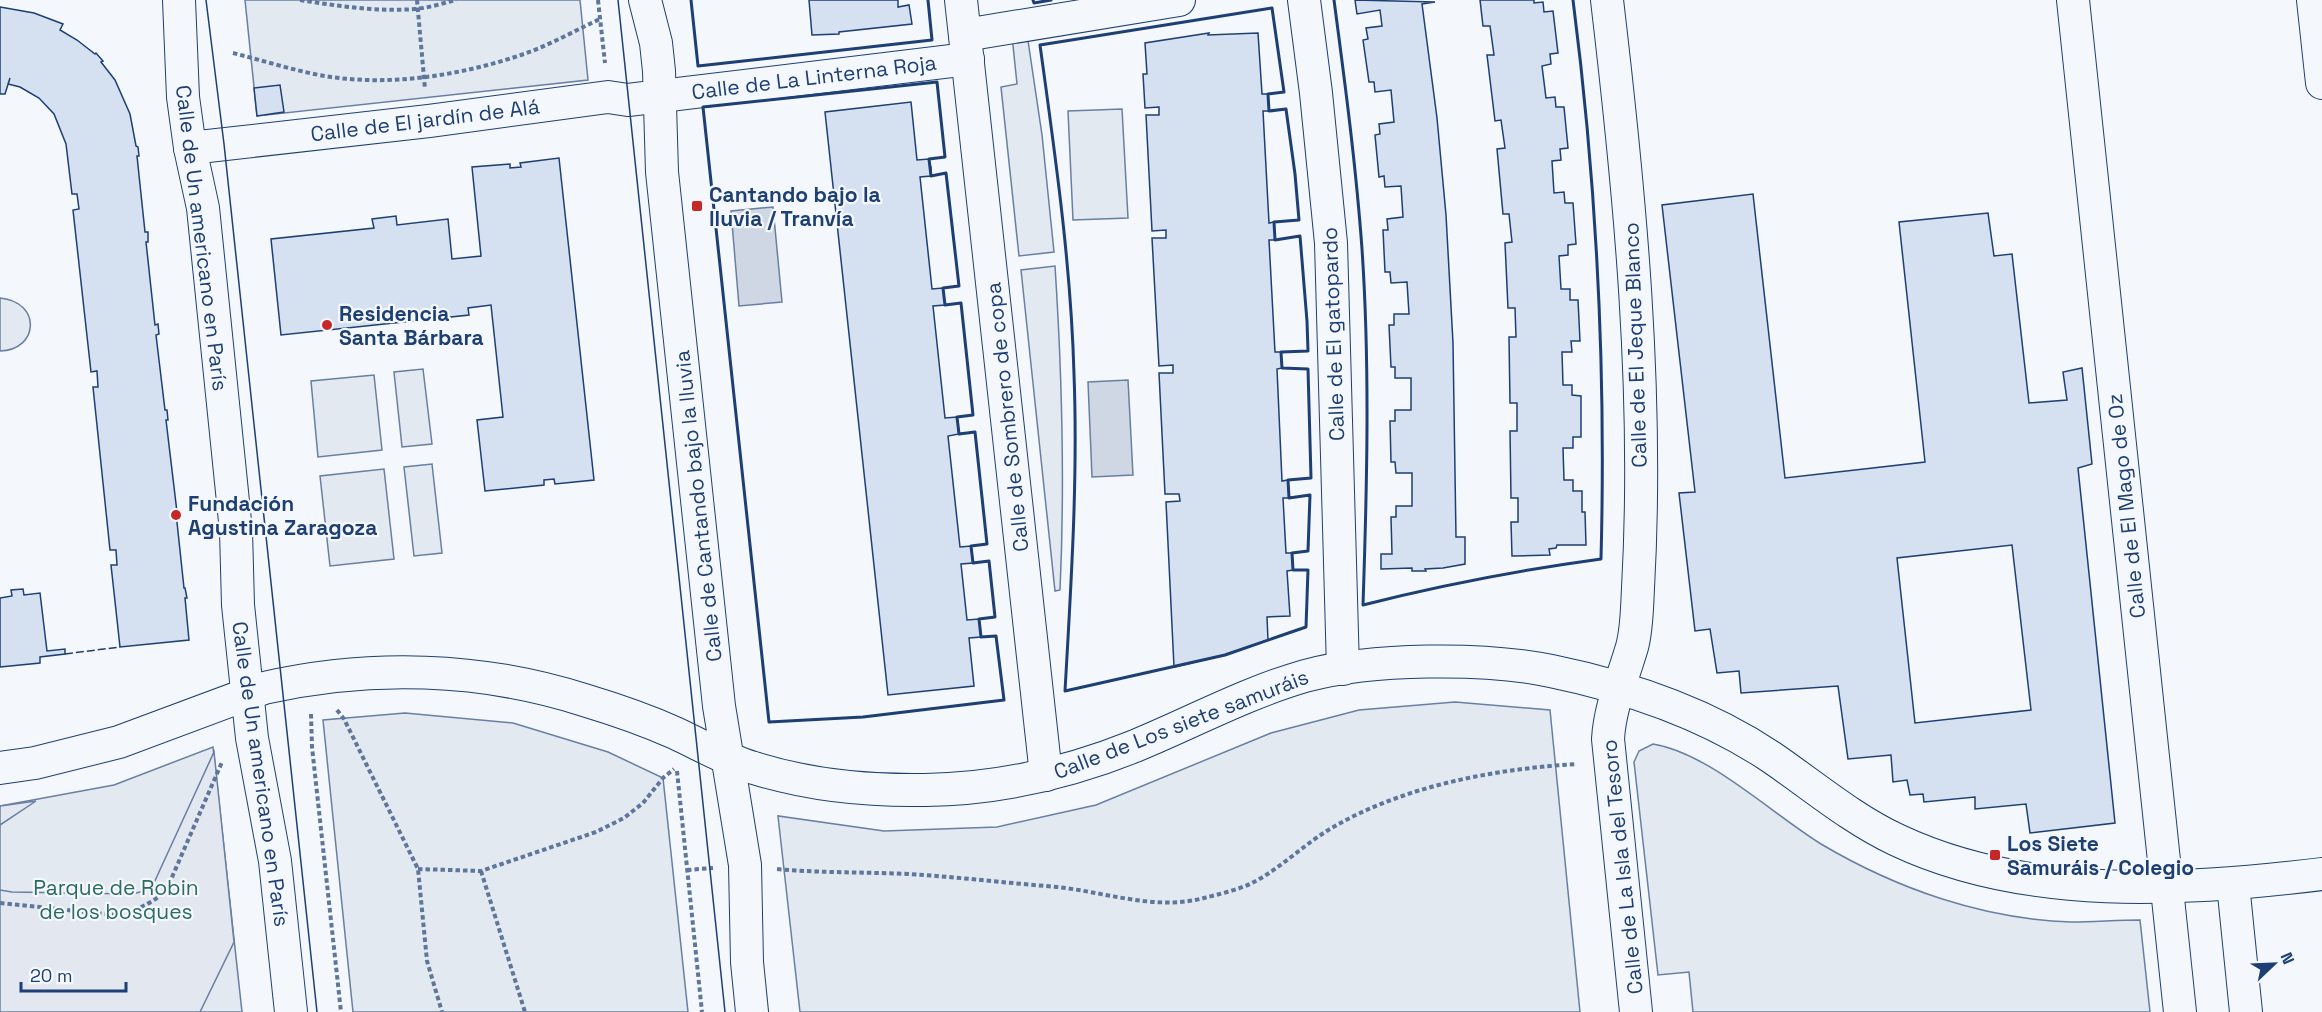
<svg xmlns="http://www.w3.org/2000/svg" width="2322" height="1012" font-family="'Space Grotesk',sans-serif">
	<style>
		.green { fill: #e3e9f0; stroke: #687fa3; stroke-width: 1.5 }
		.parking { fill: #e3e8f0; stroke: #687fa3; stroke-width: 1.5 }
		.water { fill: #cfd7e4; stroke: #687fa3; stroke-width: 1.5 }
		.building { fill: #d5e0f0; stroke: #1d3f73; stroke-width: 1.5; fill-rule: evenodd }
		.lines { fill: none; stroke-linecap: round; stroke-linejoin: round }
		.street-casing { stroke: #1d3f73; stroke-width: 34 }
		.path { stroke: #5e769c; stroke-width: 4; stroke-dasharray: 4.5 3; stroke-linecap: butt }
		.street { stroke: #f4f7fb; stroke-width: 32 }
		.tram { stroke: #1d3f73; stroke-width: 1.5 }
		.fence { stroke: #1d3f73; stroke-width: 1.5; stroke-dasharray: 8 3; stroke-linecap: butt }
		.wall { stroke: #1d3f73; stroke-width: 3 }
		.poi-dot { fill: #c62828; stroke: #f4f7fb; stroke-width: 2 }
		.labels { text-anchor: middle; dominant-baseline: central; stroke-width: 4.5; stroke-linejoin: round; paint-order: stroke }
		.street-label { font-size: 21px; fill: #1d3f73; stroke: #f4f7fb }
		.poi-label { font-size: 21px; font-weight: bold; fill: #1d3f73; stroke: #f4f7fb; text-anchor: start }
		.park-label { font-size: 21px; fill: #2c6c60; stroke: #f4f7fb }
	</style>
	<rect width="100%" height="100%" fill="#f4f7fb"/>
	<g class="green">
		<polygon points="245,0 580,0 588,80 257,116"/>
		<polygon points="1027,34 1042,135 1054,252 1019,256 1001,87 1017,84 1012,36"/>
		<polygon points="1122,109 1128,218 1073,220 1068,111"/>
		<path d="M 1055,266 C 1062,374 1065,482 1060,590 L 1055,591 L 1021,270 Z"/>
		<path d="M 0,298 C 42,302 39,350 0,351 Z"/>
		<polygon points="423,369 432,444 402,447 394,372"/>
		<polygon points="374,375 382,450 318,457 311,381"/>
		<polygon points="432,464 442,553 414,556 404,467"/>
		<polygon points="384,469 394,559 330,566 320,476"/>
		<polygon points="1455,702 1550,710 1580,1012 800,1012 778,816 884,831 997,827 1096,805 1271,733 1359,710"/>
		<polygon points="405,713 513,723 608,752 663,778 688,1012 353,1012 323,720"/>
		<path d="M 1653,744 C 1709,753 1772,814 1821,844 C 1897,889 1983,919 2071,922 C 2094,922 2117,920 2140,920 L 2150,1012 L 1693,1012 L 1689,972 L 1658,975 L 1634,762 L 1639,751 Z"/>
		<polygon points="213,747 242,1012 0,1012 0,806 114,785"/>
	</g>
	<g class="parking">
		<polygon points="214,752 234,942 200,1012 0,1012 0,890 12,892 132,894 144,891 153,885"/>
		<polygon points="36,801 0,825 0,806"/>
	</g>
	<g class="water">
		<polygon points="773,207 782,302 739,306 731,211"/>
		<polygon points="1128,380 1133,475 1092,477 1088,382"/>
	</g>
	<g class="building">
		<polygon points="809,0 898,0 898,7 909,5 912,24 839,32 839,34 812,35"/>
		<polygon points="1355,0 1435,2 1422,4 1437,118 1446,215 1453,343 1456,537 1465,537 1465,564 1443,568 1425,569 1426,571 1412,571 1412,568 1381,569 1381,554 1392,554 1391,517 1396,517 1396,506 1412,506 1412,473 1396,473 1395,462 1391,462 1390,421 1395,421 1395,410 1411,410 1411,378 1395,378 1395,367 1391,367 1389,325 1394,325 1394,314 1409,314 1407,282 1391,283 1390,272 1385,272 1383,230 1388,230 1387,219 1403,217 1401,186 1385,187 1384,176 1379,177 1375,135 1380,134 1379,124 1394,122 1391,90 1375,92 1374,82 1369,82 1363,40 1368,39 1366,28 1382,26 1380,10 1357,14"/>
		<polygon points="1480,0 1534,0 1534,3 1543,2 1544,12 1553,11 1558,53 1550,54 1551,64 1542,66 1546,98 1555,97 1556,107 1564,107 1568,148 1560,149 1561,160 1552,161 1554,193 1564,192 1565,203 1573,203 1576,244 1568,245 1568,255 1559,256 1561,289 1570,289 1570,300 1578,300 1580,341 1571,341 1572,352 1562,352 1563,385 1572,385 1572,395 1581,396 1581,437 1573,437 1573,448 1563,448 1564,480 1573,480 1573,491 1582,491 1582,512 1585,512 1586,545 1557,545 1556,548 1549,549 1550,555 1512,556 1511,522 1518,522 1518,498 1511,498 1510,431 1517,431 1517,403 1510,403 1509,337 1516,337 1515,308 1508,308 1505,243 1512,242 1509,214 1503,214 1497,149 1505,148 1501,120 1495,121 1487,55 1494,55 1490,26 1483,26"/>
		<polygon points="0,7 34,13 63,24 60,30 77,40 95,54 96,53 103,61 101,62 115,80 130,114 136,146 138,147 139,156 137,156 145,232 148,232 148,242 146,242 155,325 158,324 159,334 156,335 165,410 167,410 168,420 166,420 177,512 176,513 184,588 185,588 187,598 185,598 189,640 120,647 111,565 117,565 116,550 110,550 93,387 98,387 97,371 91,372 73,210 79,209 77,194 72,194 66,144 54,114 39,98 20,87 8,84 10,78 5,94 0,94"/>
		<polygon points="1209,33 1208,35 1258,33 1262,94 1268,94 1269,111 1263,111 1269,223 1274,222 1275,240 1269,240 1275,352 1281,352 1281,359 1282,368 1277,369 1282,481 1288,480 1289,498 1283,498 1286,553 1292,553 1293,570 1287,571 1290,616 1267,617 1268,640 1225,655 1174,667 1166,502 1180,501 1179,494 1165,494 1159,373 1173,373 1173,365 1159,366 1152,238 1166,238 1166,230 1152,231 1146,115 1159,115 1159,107 1145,108 1143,74 1147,74 1145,43"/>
		<polygon points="280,85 284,112 257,116 254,88"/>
		<polygon points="911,102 917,160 929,159 931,168 931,176 920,177 932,289 943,288 944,296 945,305 933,306 945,418 957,417 959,434 948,436 960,547 971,546 972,555 973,563 961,564 967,620 979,619 981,637 969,638 974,686 888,695 825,112"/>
		<polygon points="559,158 594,480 555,484 554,479 544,480 544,485 485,491 477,420 503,417 491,305 468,308 469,315 281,335 271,239 374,228 372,219 396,216 397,225 448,219 452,259 481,256 472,167 510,164 510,168 521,167 520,163"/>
		<path d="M 1753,194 L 1785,478 L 1925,462 L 1899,222 L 1988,213 L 1994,256 L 2012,254 L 2029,403 L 2067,400 L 2063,372 L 2082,368 L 2092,464 L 2078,468 L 2115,823 L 2030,833 L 2026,804 L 1975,809 L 1975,797 L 1924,802 L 1923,794 L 1910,795 L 1907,780 L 1893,782 L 1891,755 L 1848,759 L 1838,686 L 1741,693 L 1739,671 L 1717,673 L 1710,629 L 1695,631 L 1679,493 L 1695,492 L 1662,205 ZM 2012,545 L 2031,710 L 1915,723 L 1897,558 Z"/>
		<polygon points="23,589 24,595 40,593 47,651 65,649 65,654 40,657 40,663 0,667 0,598 12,596 11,590"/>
	</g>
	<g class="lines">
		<g class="street-casing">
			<g id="street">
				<polyline points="179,0 183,97 190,148 203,208 236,531 238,605 252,738 275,861 291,1012"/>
				<polyline points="645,0 656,43 659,71 662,172 719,706 745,865 747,962 752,1012"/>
				<polyline points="961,0 1046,775"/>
				<polyline points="1304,0 1316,93 1331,243 1343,669"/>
				<path d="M 1607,0 C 1630,194 1649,393 1638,588 C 1637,607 1637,629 1632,647 C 1623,678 1610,706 1608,739 L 1636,1012"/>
				<polyline points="2073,0 2180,1012"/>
				<polyline points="2313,0 2322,83"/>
				<polyline points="965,35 1179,0"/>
				<polyline points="190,148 429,121 608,97 628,100 968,59"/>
				<path d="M 0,768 L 35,763 L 119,742 L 264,688 C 370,664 481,667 584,700 C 614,709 646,720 675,733 C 701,745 726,760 754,768 C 808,785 869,791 925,790 C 998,789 1068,773 1135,746 C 1191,723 1246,693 1305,676 C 1371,658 1484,657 1551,671 C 1629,687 1705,713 1771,757 C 1812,785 1852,819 1897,840 C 2026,901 2185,891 2322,874"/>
				<polyline points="2233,884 2246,1012"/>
			</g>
		</g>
		<g class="path">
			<path d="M 300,0 C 338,6 377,12 415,9 C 429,8 443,3 456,0"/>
			<polyline points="417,0 425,89"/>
			<polyline points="598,0 605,63"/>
			<path d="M 233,53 C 265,61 298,72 331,77 C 394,86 461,75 521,55 C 548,46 574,31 600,19"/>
			<polyline points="337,710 344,719 418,869 427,961 442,1012"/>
			<polyline points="311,714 312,747 341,1012"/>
			<polyline points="677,771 702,1012"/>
			<polyline points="418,869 481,871 596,832 624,818 643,803 663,778 674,769"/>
			<path d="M 777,869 C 821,873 864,872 908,874 C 958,877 1007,883 1057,887 C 1105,892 1156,911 1204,898 C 1219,894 1238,890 1252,883 C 1280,869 1303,845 1330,829 C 1402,786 1494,769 1577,764"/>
			<polyline points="687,870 713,868"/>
			<polyline points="481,871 525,1012"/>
			<path d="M 0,903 L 116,915 C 135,911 151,904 166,891 L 222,762"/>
		</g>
		<use href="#street" class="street"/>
		<g class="tram">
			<polyline points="206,0 224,144 317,1012"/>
			<polyline points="618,0 725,1012"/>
		</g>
		<polyline class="fence" points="65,654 120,647"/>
		<g class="wall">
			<polyline points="691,0 698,66 932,40 928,0"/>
			<polyline points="1033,0 1034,3 1051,0"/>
			<path d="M 1334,0 C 1345,83 1356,166 1362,249 C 1370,367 1367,486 1363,605 C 1442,585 1520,570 1601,559 C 1606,372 1597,186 1573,0"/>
			<path d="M 1272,8 L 1284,92 L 1268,94 L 1269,111 L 1286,109 L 1295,174 L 1299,220 L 1274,222 L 1275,240 L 1300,236 L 1307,321 L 1308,351 L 1281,352 L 1282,368 L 1308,369 L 1311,478 L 1288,480 L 1289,498 L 1310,495 L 1308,551 L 1292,553 L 1293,570 L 1308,570 L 1306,627 L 1225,655 L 1065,691 C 1071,585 1078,480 1074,374 C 1071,264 1055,154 1040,45 Z"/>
			<polygon points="937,82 945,157 929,159 931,176 946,173 959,286 943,288 945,305 961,303 973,415 957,417 959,434 975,432 987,544 971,546 973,563 989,561 995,617 979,619 981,637 996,636 1004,700 863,717 769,722 703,107"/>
		</g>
	</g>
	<g class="poi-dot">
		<rect x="691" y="200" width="12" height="12" rx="3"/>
		<circle cx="327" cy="325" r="6"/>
		<circle cx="176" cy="515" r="6"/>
		<rect x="1989" y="849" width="12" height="12" rx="3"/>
	</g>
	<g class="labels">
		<g class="street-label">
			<text transform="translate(814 77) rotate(-7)">Calle de La Linterna Roja</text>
			<text transform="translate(425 120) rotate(-7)">Calle de El jardín de Alá</text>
			<text transform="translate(202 238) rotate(83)">Calle de Un americano en París</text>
			<text transform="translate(1333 334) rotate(-92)">Calle de El gatopardo</text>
			<text transform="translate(1635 345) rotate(-92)">Calle de El Jeque Blanco</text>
			<text transform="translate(1007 417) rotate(-96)">Calle de Sombrero de copa</text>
			<text transform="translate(698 506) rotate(-96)">Calle de Cantando bajo la lluvia</text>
			<text transform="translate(2126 506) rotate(-96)">Calle de El Mago de Oz</text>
			<text transform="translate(1181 724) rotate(-21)">Calle de Los siete samuráis</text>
			<text transform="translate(261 774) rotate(82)">Calle de Un americano en París</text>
			<text transform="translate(1622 867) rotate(-96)">Calle de La Isla del Tesoro</text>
		</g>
		<g class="poi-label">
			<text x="709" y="194">Cantando bajo la<tspan x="709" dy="24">lluvia / Tranvía</tspan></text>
			<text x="339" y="313">Residencia<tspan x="339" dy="24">Santa Bárbara</tspan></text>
			<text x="188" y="503">Fundación<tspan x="188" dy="24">Agustina Zaragoza</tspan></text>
			<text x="2007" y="843">Los Siete<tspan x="2007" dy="24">Samuráis / Colegio</tspan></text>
		</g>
		<g class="park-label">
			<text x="116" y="887">Parque de Robin<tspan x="116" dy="24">de los bosques</tspan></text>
		</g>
	</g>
	<g transform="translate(2274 964) rotate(67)" stroke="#f4f7fb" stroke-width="4.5" paint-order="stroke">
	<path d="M0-4.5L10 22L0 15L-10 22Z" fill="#1d3f73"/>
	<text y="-9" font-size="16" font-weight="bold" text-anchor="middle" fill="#1d3f73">N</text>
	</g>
	<path d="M21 982v9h105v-9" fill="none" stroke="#1d3f73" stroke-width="3"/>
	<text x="30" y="982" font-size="18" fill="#1d3f73" stroke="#f4f7fb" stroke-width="4.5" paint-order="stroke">20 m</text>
</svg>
